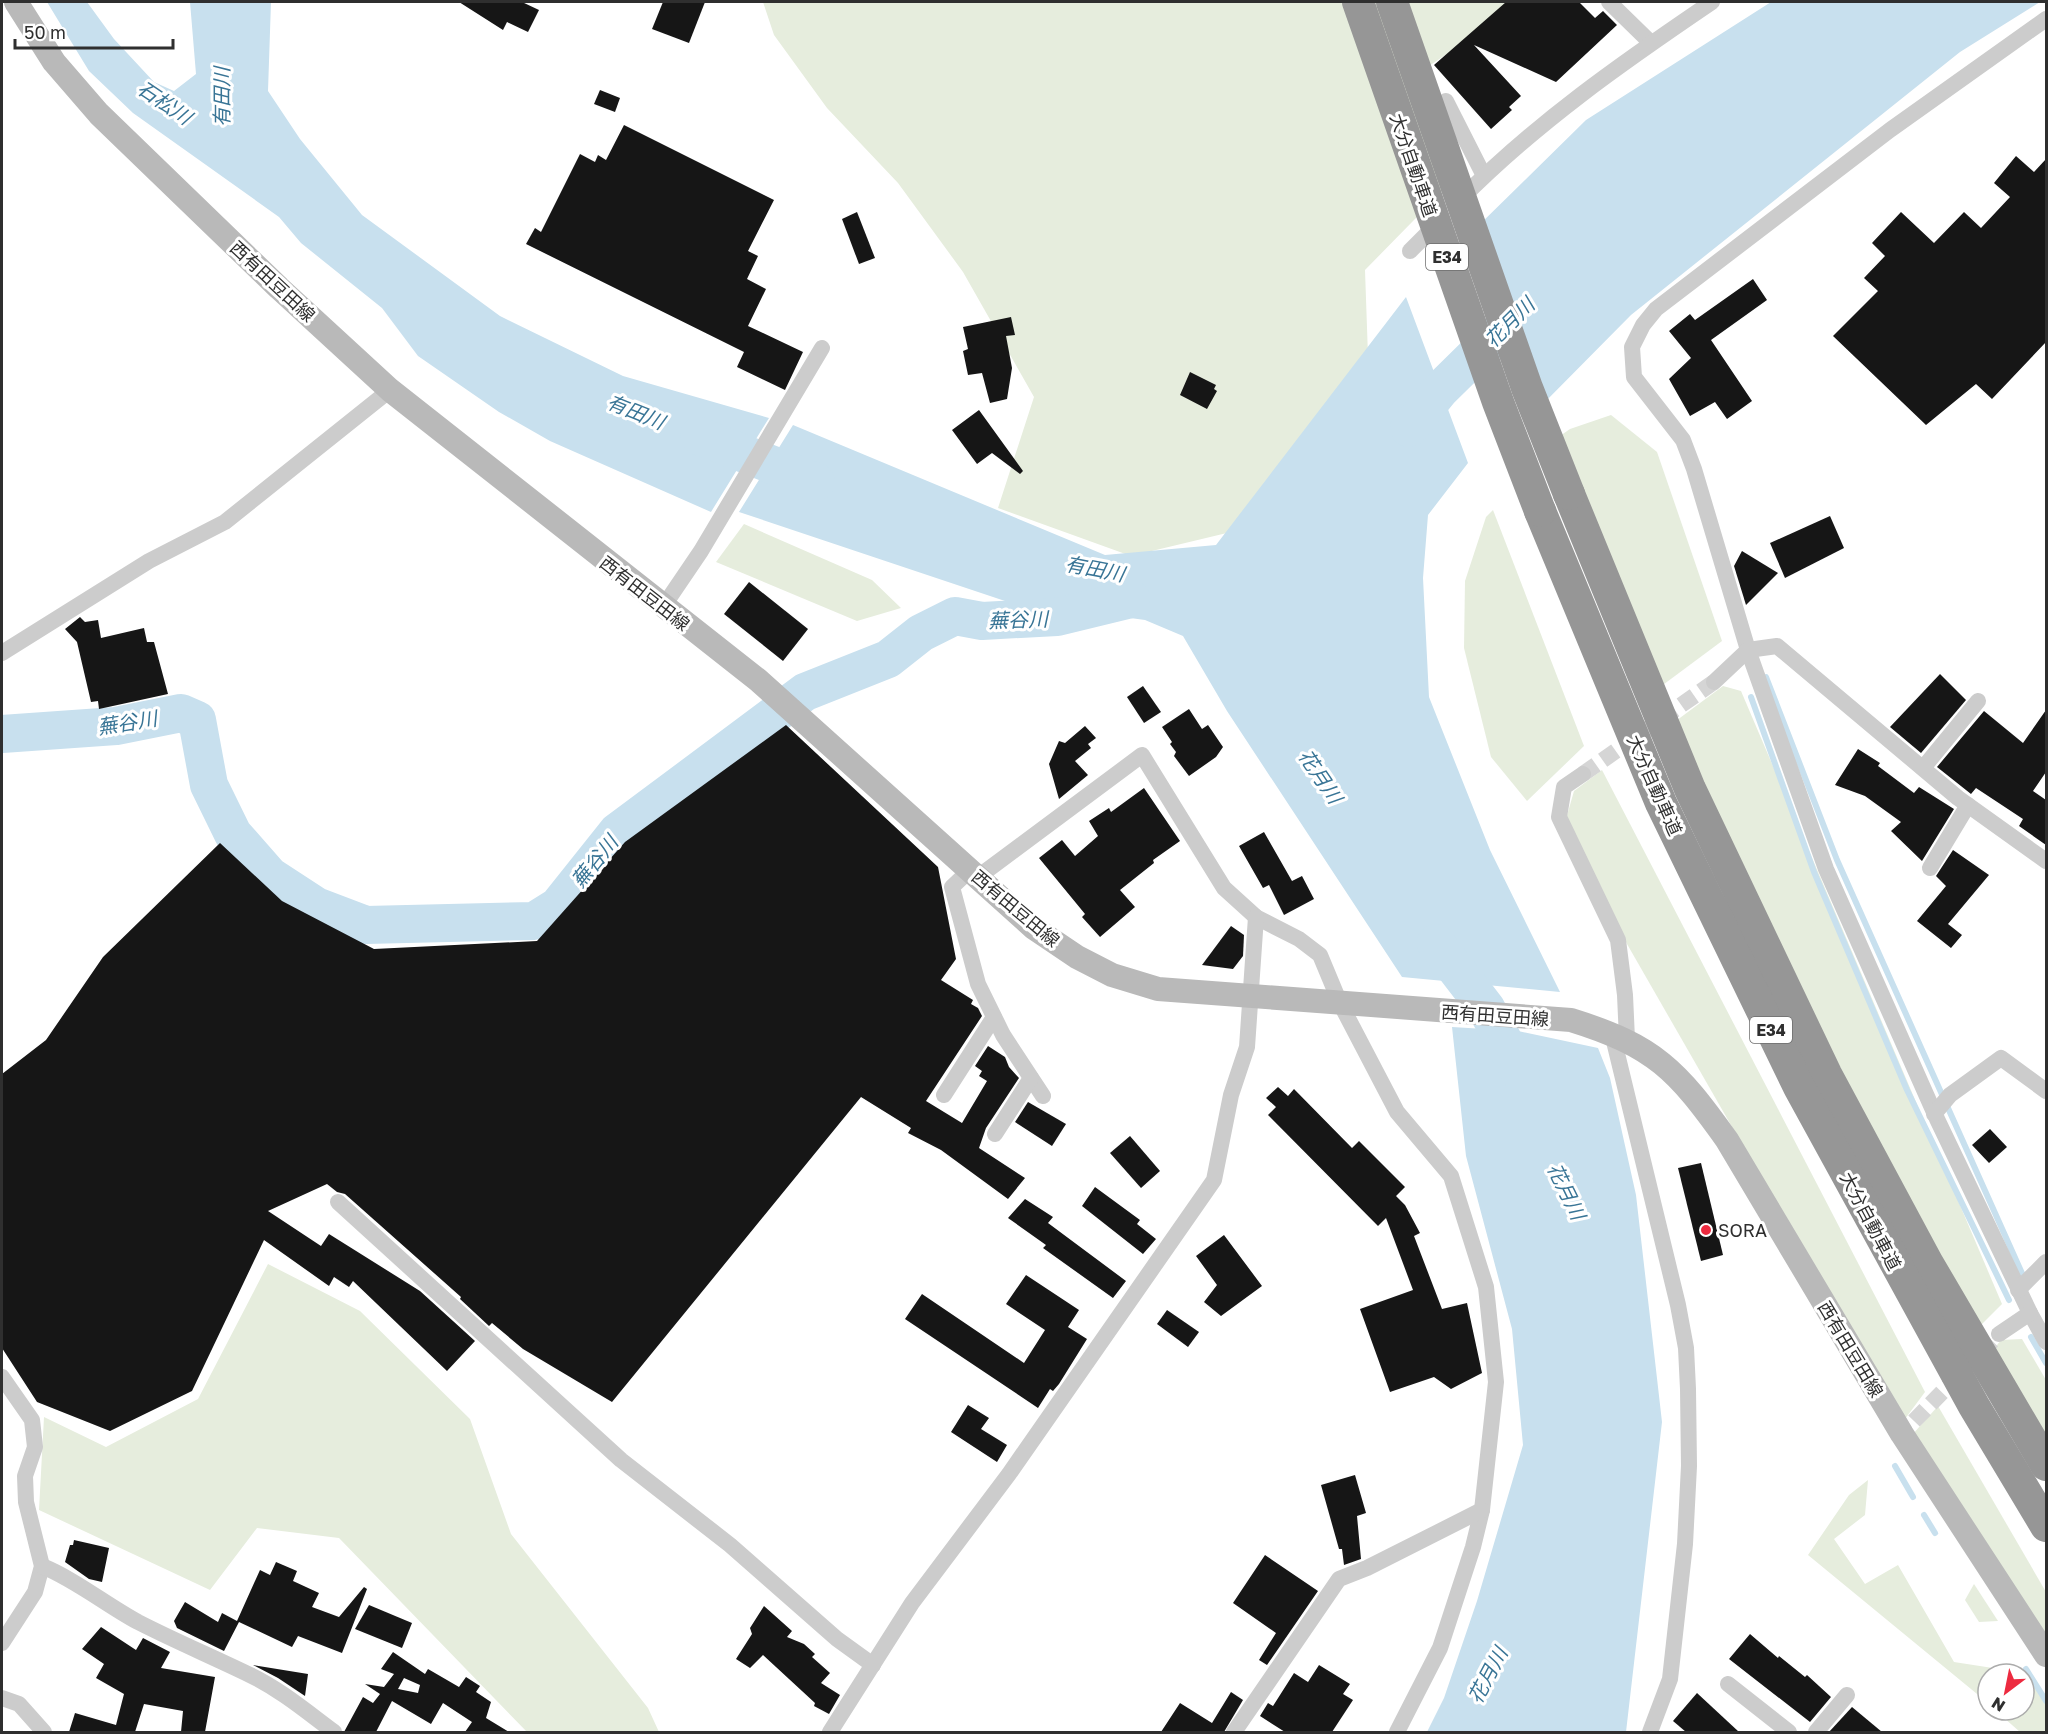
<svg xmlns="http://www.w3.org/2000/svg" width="2048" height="1734" font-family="'Golos Text','Noto Sans JP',sans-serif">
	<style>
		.green { fill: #e6eddd }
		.water { fill: #c8e0ee }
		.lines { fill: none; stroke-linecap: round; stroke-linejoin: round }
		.stream { stroke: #c8e0ee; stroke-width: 6 }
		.river { stroke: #c8e0ee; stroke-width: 38 }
		.building { fill: #161616; fill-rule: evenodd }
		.minor-tunnel { stroke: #d5d5d5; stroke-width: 16; stroke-dasharray: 16 8; stroke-linecap: butt }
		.minor { stroke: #ccc; stroke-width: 16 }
		.secondary { stroke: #b9b9b9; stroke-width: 24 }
		.motorway { stroke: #969696; stroke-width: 32 }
		.motorway-bridge { stroke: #969696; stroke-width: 32 }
		.poi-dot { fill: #ed2b40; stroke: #fff; stroke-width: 2 }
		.labels { text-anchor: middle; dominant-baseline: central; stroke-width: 6; stroke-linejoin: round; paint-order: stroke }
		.shield { fill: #fff; stroke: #6d6d6d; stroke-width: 1.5 }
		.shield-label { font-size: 16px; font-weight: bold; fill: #2f2f2f }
		.street-label { font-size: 18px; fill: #2f2f2f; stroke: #fff }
		.poi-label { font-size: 18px; fill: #2f2f2f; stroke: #fff; text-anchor: start }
		.water-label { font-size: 20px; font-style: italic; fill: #397596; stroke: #fff }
	</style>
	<rect width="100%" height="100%" fill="#fff"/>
	<g class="green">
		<polygon points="763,2 1524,2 1426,68 1462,171 1365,270 1369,385 1256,526 1131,556 998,508 1034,397 963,272 898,183 827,108 774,35"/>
		<polygon points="1611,415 1657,452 1722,641 1648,696 1540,450 1570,429"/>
		<polygon points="1493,510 1584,746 1527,801 1491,757 1464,648 1465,581 1486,517"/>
		<polygon points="744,524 872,580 901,608 857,621 716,562"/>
		<polygon points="1723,686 1741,691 2002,1304 1970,1336 1665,729"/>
		<polygon points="1602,770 1925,1392 1902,1423 1627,944 1566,819 1574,791"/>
		<polygon points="268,1264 360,1311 470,1419 511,1534 648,1708 659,1732 527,1732 339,1538 257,1528 210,1590 39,1510 44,1417 106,1447 198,1399"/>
		<polygon points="2022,1339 2046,1380 2046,1449 1986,1359 2001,1340"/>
		<polygon points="1938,1406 2046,1592 2046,1645 1912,1435"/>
		<polygon points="1868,1480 1865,1515 1834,1539 1865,1584 1898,1565 1954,1662 2025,1673 2046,1705 2046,1732 2020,1732 1995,1710 2024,1710 2024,1674 1988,1674 1988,1703 1808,1555 1849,1495"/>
		<polygon points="1974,1584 1998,1621 1979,1622 1965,1600"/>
	</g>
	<g class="water">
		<polygon points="47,2 87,2 114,39 154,82 174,91 196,74 190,2 271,2 268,91 300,139 362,215 500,316 623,376 769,418 711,512 550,441 499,412 418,356 382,308 301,243 279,217 133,113 89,71"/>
		<polygon points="1771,2 2040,2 1960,52 1631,315 1538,409 1474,230 1586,120"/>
		<polygon points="1406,297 1468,463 1428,515 1423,578 1429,697 1490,850 1560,992 1402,977 1227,711 1183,636 1145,620 1005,601 739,512 793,425 1105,555 1216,545"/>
		<polygon points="1452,1027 1518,1031 1598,1048 1610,1078 1636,1195 1662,1422 1626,1732 1427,1732 1444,1698 1477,1601 1523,1445 1512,1329 1466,1156"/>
	</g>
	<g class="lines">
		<g class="stream">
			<polyline points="1766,677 1837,860 2025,1280"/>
			<polyline points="1751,697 1814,872 1907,1090 2009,1300"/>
			<polyline points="2031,1337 2046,1363"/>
			<polyline points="1895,1466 1913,1497"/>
			<polyline points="1924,1515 1935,1533"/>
			<polyline points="2026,1669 2046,1701"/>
		</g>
		<g class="river">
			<polyline points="1409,428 1440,390 1503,328"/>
			<polyline points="699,436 816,482"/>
			<polyline points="2,734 116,726 181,713 197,720 209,785 233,834 270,876 316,906 366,925 534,921 558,906 617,832 805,692 888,659 921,633 955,616 982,621 1057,617 1131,599"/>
			<polyline points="1436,943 1486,1008 1521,1074"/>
		</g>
	</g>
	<g class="building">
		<polygon points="459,2 522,2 539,10 528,32 507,22 503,30"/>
		<polygon points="663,2 705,2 689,43 652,29"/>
		<polygon points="1506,2 1579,2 1595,18 1603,11 1617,25 1556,82 1474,45 1521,96 1509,107 1512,110 1491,129 1434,65"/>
		<polygon points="600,90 620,98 615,112 594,104"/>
		<polygon points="624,125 774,200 748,251 758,256 747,279 766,289 748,326 803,352 785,390 737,367 744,352 526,244 535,228 541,232 580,154 595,162 598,155 606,160"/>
		<polygon points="2016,156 2034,172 2046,159 2046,342 1992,399 1976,384 1926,425 1833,336 1878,291 1864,278 1885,256 1872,243 1901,212 1934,243 1964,212 1981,228 2010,197 1994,183"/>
		<polygon points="857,212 875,258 859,264 842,219"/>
		<polygon points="1753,279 1767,300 1711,340 1752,401 1727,419 1715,402 1690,416 1669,379 1691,358 1669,331 1690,314 1695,320"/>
		<polygon points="1011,317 1015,335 1006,336 1012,368 1007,399 990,403 982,373 968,375 963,351 968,349 963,327"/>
		<polygon points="1190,372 1216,385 1214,389 1217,391 1207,409 1180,395"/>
		<polygon points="979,410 1023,471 1020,474 992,453 977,464 952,430"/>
		<polygon points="1830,516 1844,548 1785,578 1770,543"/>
		<polygon points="1742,551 1778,573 1746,605 1734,566"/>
		<polygon points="749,582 808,629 783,661 724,614"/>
		<polygon points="80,617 85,622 98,620 101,638 144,628 147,642 154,642 168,694 99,709 98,701 91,702 77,642 65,629"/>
		<polygon points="1940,674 1966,700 1921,753 1890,727"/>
		<polygon points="1143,686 1161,712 1144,723 1127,697"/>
		<polygon points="1189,709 1202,729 1208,725 1223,747 1216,757 1189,776 1174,756 1176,752 1170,744 1172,742 1162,727"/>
		<polygon points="2046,710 2046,772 2033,791 2046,800 2046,845 2019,826 2023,819 1976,788 1971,794 1937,767 1984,711 2023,743"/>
		<polygon points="786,725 938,867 956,959 941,980 973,1000 971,1004 978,1008 982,1016 926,1101 962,1123 987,1081 979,1076 982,1071 975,1066 988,1046 1005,1057 1009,1067 1019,1078 986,1128 979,1148 1025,1178 1008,1199 941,1150 908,1133 911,1128 861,1097 612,1402 523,1349 492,1323 489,1326 460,1299 461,1297 345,1194 337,1192 327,1184 268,1211 321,1246 329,1234 420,1291 475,1341 447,1371 353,1281 349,1287 334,1277 329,1286 264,1240 192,1391 110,1431 37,1402 2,1348 2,1074 46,1040 103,957 220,843 282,901 374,949 537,941 625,842"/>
		<polygon points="1085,726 1096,738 1088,744 1091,748 1075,761 1088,775 1059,799 1049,764 1059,741 1065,743"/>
		<polygon points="1858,749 1880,763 1878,766 1914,793 1919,787 1954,809 1922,861 1891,831 1901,822 1865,796 1835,785"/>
		<polygon points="1144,788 1180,841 1153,860 1154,863 1120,890 1135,907 1100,937 1082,917 1085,914 1039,858 1062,840 1075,856 1098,836 1089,821 1109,808 1111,812"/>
		<polygon points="1264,832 1292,881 1302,876 1314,899 1284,915 1269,885 1263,888 1239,846"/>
		<polygon points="1953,850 1989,875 1948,924 1962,935 1951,948 1917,921 1946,886 1936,876"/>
		<polygon points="1231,926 1244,935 1243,956 1233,969 1202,965"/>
		<polygon points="1278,1087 1288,1096 1294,1089 1352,1148 1359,1141 1405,1187 1396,1196 1405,1205 1420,1233 1414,1236 1442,1309 1467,1303 1482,1373 1451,1389 1434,1377 1390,1392 1360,1309 1413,1290 1386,1218 1378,1226 1268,1115 1276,1107 1266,1098"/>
		<polygon points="1028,1102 1066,1124 1052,1146 1015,1122"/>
		<polygon points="1990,1129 2007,1147 1989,1163 1972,1145"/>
		<polygon points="1130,1136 1160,1171 1141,1188 1110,1153"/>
		<polygon points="1701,1163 1723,1255 1701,1261 1678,1168"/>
		<polygon points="1095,1187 1140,1220 1137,1224 1156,1239 1143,1254 1082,1206"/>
		<polygon points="1025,1199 1053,1217 1048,1223 1126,1281 1113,1298 1043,1248 1046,1245 1008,1218"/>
		<polygon points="1224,1235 1262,1286 1221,1316 1204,1302 1217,1285 1196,1256"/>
		<polygon points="1026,1275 1079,1310 1068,1327 1087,1339 1059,1384 1053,1391 1050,1389 1038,1408 905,1319 922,1294 1024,1363 1045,1330 1006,1304"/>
		<polygon points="1167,1310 1199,1332 1188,1347 1157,1324"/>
		<polygon points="968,1405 989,1418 981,1429 1007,1445 997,1462 951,1432"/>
		<polygon points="1355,1475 1366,1513 1357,1516 1361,1559 1344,1565 1342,1549 1339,1549 1321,1485"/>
		<polygon points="74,1540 109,1548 102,1582 89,1579 65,1562 70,1545 73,1545"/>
		<polygon points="1265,1555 1318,1591 1267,1665 1259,1660 1276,1633 1233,1603"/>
		<polygon points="276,1562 297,1571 293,1581 319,1593 312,1607 339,1617 364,1587 367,1589 342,1653 298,1636 292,1647 239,1622 224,1651 177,1628 174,1621 185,1602 218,1622 222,1613 237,1621 260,1570 270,1575"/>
		<polygon points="369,1605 412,1623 402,1648 355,1629"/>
		<polygon points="764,1606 792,1631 787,1637 804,1644 815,1654 812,1657 830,1673 821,1683 840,1695 829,1714 814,1706 815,1703 763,1655 750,1668 736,1659 752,1634 750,1628"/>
		<polygon points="101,1627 136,1650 143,1638 170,1652 161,1668 215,1677 205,1732 181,1732 183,1711 144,1704 135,1732 69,1732 75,1713 116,1725 124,1694 96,1678 104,1664 82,1649"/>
		<polygon points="1750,1634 1778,1658 1779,1656 1805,1677 1807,1675 1831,1697 1810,1722 1729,1659"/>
		<path d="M 393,1652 L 425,1674 L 428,1669 L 459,1687 L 466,1677 L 480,1686 L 476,1692 L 491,1702 L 486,1718 L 509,1732 L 465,1732 L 472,1722 L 443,1703 L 431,1724 L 392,1701 L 376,1732 L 344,1732 L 363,1697 L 373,1703 L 380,1694 L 365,1684 L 384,1687 L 394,1674 L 381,1669 ZM 404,1678 L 420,1685 L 418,1693 L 398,1689 Z"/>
		<polygon points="253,1665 308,1674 305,1696 278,1678"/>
		<polygon points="1319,1665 1350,1684 1343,1694 1353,1700 1332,1732 1285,1732 1260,1716 1268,1703 1273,1706 1294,1673 1308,1682"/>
		<polygon points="1231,1692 1243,1700 1224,1732 1161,1732 1180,1703 1212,1723"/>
		<polygon points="1697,1693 1739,1732 1686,1732 1673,1721"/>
		<polygon points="1852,1707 1882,1732 1829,1732"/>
	</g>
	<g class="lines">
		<g class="minor-tunnel">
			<polyline points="1583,774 1714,682"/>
			<polyline points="1914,1421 1999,1334"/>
		</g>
		<g class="minor">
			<polyline points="1609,2 1651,43"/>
			<polyline points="2046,19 1890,130 1656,309 1643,325 1632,347 1634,377 1683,440 1694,469 1748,650 1826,869 1937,1119 2030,1313 2046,1342"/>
			<polyline points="1446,101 1484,176"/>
			<path d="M 1459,201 C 1536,123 1622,63 1712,2"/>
			<polyline points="1410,251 1439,222"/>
			<polyline points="663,607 701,551 822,348"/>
			<polyline points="2,653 149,561 225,522 390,390"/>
			<polyline points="1714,682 1748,650 1777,646 1958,798 2046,861"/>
			<polyline points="1923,768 1978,701"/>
			<polyline points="1583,774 1564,787 1559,817 1618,940 1625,995 1627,1039"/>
			<polyline points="1930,868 1968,805"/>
			<polyline points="970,870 952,887 978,984 1003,1035 1043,1096"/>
			<polyline points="978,877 1142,755 1224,888 1256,917 1299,939 1320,955 1340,1003 1397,1112 1451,1176 1486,1287 1496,1382 1482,1510 1473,1547 1440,1648 1397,1732"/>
			<polyline points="1612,1033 1678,1305 1686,1348 1688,1389 1689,1466 1685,1544 1670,1679 1650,1732"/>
			<polyline points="944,1095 994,1017"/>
			<polyline points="1934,1114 1950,1095 2001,1058 2046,1091"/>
			<polyline points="995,1134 1031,1078"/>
			<polyline points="338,1202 621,1460 730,1545 837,1639 873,1665"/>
			<polyline points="2018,1290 2046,1262"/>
			<polyline points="1999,1334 2030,1313"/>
			<polyline points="2,1377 32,1420 35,1447 25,1476 26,1502 42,1566 35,1592 2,1643"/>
			<path d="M 42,1566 C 76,1580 105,1604 138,1622 C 175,1641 213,1657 250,1675 C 281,1690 307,1712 334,1732"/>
			<polyline points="1728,1684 1789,1732"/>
			<polyline points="2,1698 19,1704 44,1732"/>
			<polyline points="830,1732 912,1603 1009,1474 1214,1180 1231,1095 1247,1047 1256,917"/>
			<polyline points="1234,1732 1339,1579 1367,1568 1482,1510"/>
			<polyline points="1816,1732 1847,1695"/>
		</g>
		<path class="secondary" d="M 16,2 L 54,62 L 99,114 L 279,288 L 390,390 L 758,680 L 1034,928 L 1077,957 L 1112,975 L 1158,989 L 1571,1020 C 1655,1046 1677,1070 1727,1140 L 1902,1434 L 2046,1655"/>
		<g class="motorway">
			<polyline points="1569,494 1690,789 1826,1074 1927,1262 2046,1465"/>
			<polyline points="1540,511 1661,803 1799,1087 1974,1406 2046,1526"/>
		</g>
		<g class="motorway-bridge">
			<polyline points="1358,2 1498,402 1540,511"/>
			<polyline points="1392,2 1527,388 1569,494"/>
		</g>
	</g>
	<circle class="poi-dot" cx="1706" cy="1230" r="6"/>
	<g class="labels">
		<g class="shield">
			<rect x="1426" y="244" width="42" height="26" rx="4.5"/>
			<rect x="1750" y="1017" width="42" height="26" rx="4.5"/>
		</g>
		<g class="shield-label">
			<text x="1447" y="257">E34</text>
			<text x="1771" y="1030">E34</text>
		</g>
		<g class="street-label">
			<text transform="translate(1414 165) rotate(71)">大分自動車道</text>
			<text transform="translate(273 281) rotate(43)">西有田豆田線</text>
			<text transform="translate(645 593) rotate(38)">西有田豆田線</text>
			<text transform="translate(1655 785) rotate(66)">大分自動車道</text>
			<text transform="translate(1016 908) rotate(40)">西有田豆田線</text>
			<text transform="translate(1495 1015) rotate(4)">西有田豆田線</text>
			<text transform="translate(1871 1221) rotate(62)">大分自動車道</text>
			<text transform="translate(1851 1349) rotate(59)">西有田豆田線</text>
		</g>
		<g class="poi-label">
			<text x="1718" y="1230">SORA</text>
		</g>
		<g class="water-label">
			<text transform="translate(221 97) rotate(-90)">有田川</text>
			<text transform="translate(165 102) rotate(34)">石松川</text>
			<text transform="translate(1509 322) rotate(-45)">花月川</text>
			<text transform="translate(636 411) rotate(22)">有田川</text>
			<text transform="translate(1095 568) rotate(11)">有田川</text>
			<text transform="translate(1018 619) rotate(-2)">蕪谷川</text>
			<text transform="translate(127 722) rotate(-9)">蕪谷川</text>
			<text transform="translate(1321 776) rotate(56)">花月川</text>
			<text transform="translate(594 861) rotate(-51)">蕪谷川</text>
			<text transform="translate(1567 1191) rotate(64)">花月川</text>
			<text transform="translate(1487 1675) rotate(-62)">花月川</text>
		</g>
	</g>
	<rect width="2048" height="1734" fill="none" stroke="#2f2f2f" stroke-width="6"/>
	<g transform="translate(2006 1692) rotate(212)"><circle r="28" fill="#ffffff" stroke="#acacac" stroke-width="1.5"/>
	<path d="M0-4.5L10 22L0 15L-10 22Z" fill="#ed2b40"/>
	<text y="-9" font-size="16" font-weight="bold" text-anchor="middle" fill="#2f2f2f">N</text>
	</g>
	<path d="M15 39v9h158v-9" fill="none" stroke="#2f2f2f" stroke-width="3"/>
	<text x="24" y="39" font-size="18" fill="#2f2f2f" stroke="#ffffff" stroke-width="4.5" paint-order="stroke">50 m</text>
</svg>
